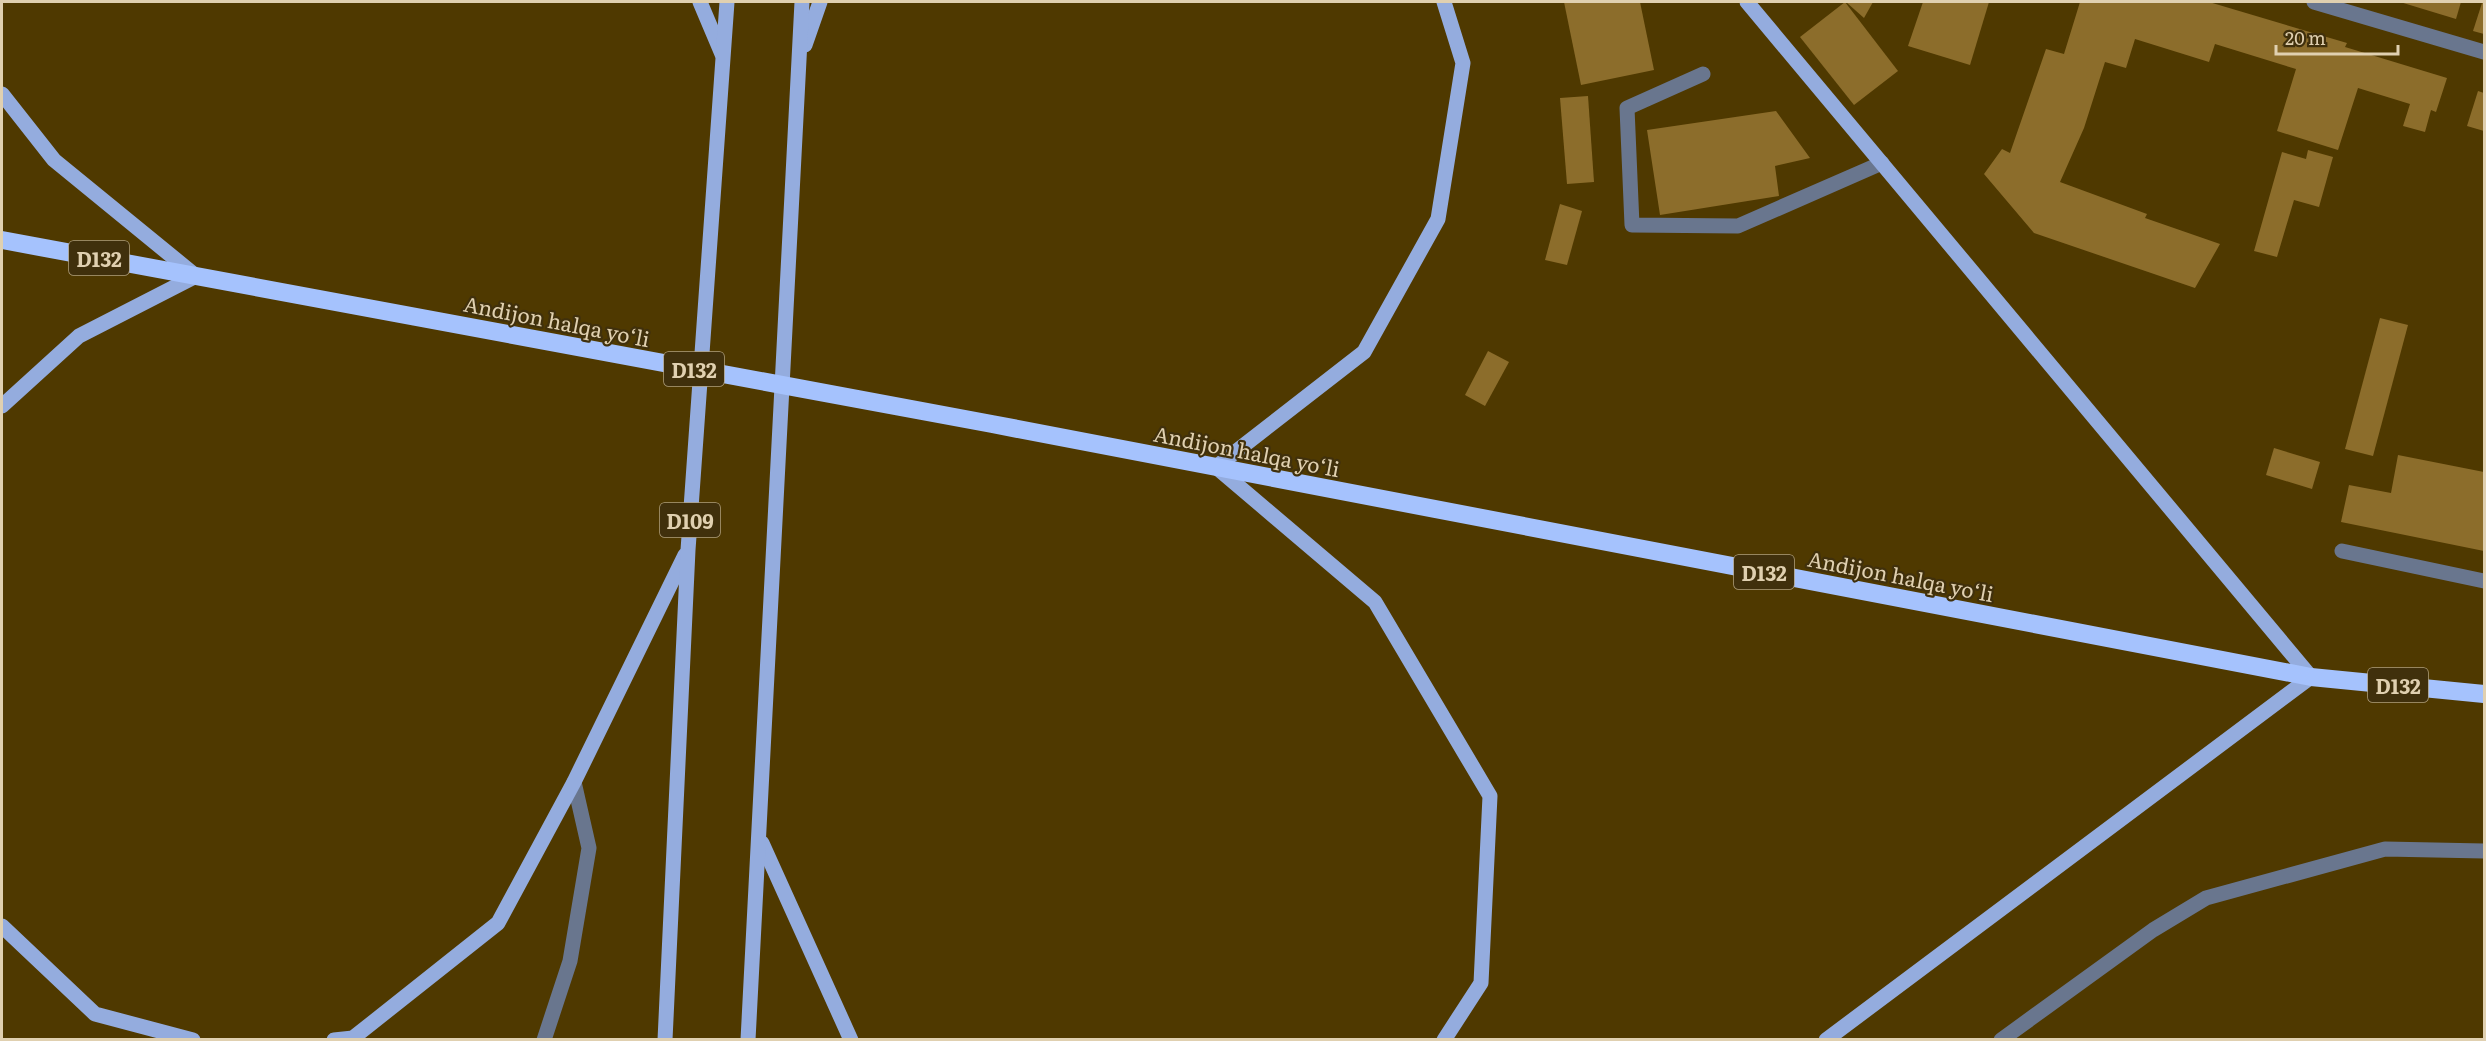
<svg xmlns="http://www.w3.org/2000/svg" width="2486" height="1041" font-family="Literata,serif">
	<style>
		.building { fill: #8c6d2b }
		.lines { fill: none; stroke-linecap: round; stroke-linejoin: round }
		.minor { stroke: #69768e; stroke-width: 15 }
		.major { stroke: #94acde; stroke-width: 15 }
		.highway { stroke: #a5c2fd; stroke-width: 18 }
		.labels { text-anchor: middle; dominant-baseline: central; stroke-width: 4.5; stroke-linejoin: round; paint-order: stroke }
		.shield { fill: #40300c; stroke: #b0a07f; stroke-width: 1.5 }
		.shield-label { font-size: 20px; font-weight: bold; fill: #e0d0b0 }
		.street-label { font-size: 21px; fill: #e0d0b0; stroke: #40300c }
	</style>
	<rect width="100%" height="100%" fill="#4f3900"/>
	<g class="building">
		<polygon points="1564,2 1640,2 1654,70 1581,85"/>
		<polygon points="1845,2 1898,71 1854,105 1800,37"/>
		<polygon points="1846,2 1873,2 1864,18"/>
		<polygon points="1923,2 1989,2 1970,65 1908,46"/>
		<polygon points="2080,2 2209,2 2347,43 2345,47 2447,78 2436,112 2431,110 2425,132 2403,126 2410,104 2358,88 2338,150 2277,131 2296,69 2215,44 2209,62 2135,39 2126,68 2105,62 2084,128 2060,182 2147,214 2145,218 2220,244 2195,288 2034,233 1984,174 2002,149 2010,153 2046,49 2064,54"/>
		<polygon points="2400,2 2461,2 2456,19"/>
		<polygon points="2482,3 2484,4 2484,34 2473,31"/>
		<polygon points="2478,91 2484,93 2484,131 2467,126"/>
		<polygon points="1588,96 1594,182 1567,184 1560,98"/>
		<polygon points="1776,111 1810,158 1775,166 1779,196 1660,215 1647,130"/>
		<polygon points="2308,150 2333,157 2319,207 2294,200 2277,257 2254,251 2282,152 2306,159"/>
		<polygon points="1560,204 1582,211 1567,265 1545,260"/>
		<polygon points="2380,318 2408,325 2373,456 2345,449"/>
		<polygon points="1488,351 1509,362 1485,406 1465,395"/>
		<polygon points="2274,448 2320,462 2312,489 2266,475"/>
		<polygon points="2398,455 2484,472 2484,551 2341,522 2349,485 2391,493"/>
	</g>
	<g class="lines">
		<g class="minor">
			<polyline points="2314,2 2484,52"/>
			<polyline points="1703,74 1627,108 1632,225 1738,226 1882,163"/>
			<polyline points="2342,551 2484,581"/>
			<polyline points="544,1040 570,961 589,848 574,782"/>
			<polyline points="2001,1040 2153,930 2206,898 2385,849 2484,851"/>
		</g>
		<g class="major">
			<polyline points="700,2 722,54"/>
			<polyline points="1444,2 1463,63 1438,219 1364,352 1216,467 1375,602 1490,796 1481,983 1444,1040"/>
			<polyline points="1747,2 2311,677 1826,1040"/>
			<polyline points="805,45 820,2"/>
			<polyline points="2,94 54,160 196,276 79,336 2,406"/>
			<polyline points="762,843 851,1040"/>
			<polyline points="2,926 95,1014 193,1040"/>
			<polyline points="334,1040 353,1038 498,923 574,782 685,555"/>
			<polyline points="665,1040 688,550 727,2"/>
			<polyline points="748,1040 802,2"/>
		</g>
		<polyline class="highway" points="2,240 992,424 2311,677 2484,694"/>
	</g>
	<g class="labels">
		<g class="shield">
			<rect x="69" y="241" width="60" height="34" rx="4.5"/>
			<rect x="664" y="352" width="60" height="34" rx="4.5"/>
			<rect x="660" y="503" width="60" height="34" rx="4.5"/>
			<rect x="1734" y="555" width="60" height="34" rx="4.5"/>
			<rect x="2368" y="668" width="60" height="34" rx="4.5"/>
		</g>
		<g class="shield-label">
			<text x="99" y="258">D132</text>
			<text x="694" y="369">D132</text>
			<text x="690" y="520">D109</text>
			<text x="1764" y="572">D132</text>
			<text x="2398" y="685">D132</text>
		</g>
		<g class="street-label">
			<text transform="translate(557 320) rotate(11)">Andijon halqa yo‘li</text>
			<text transform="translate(1247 450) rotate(11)">Andijon halqa yo‘li</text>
			<text transform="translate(1901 575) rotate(11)">Andijon halqa yo‘li</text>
		</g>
	</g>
	<rect width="2486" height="1041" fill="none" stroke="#e0d0b0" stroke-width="6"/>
	<path d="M2276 45v9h122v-9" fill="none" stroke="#e0d0b0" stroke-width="3"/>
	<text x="2285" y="45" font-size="18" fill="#e0d0b0" stroke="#40300c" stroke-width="4.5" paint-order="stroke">20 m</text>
</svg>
